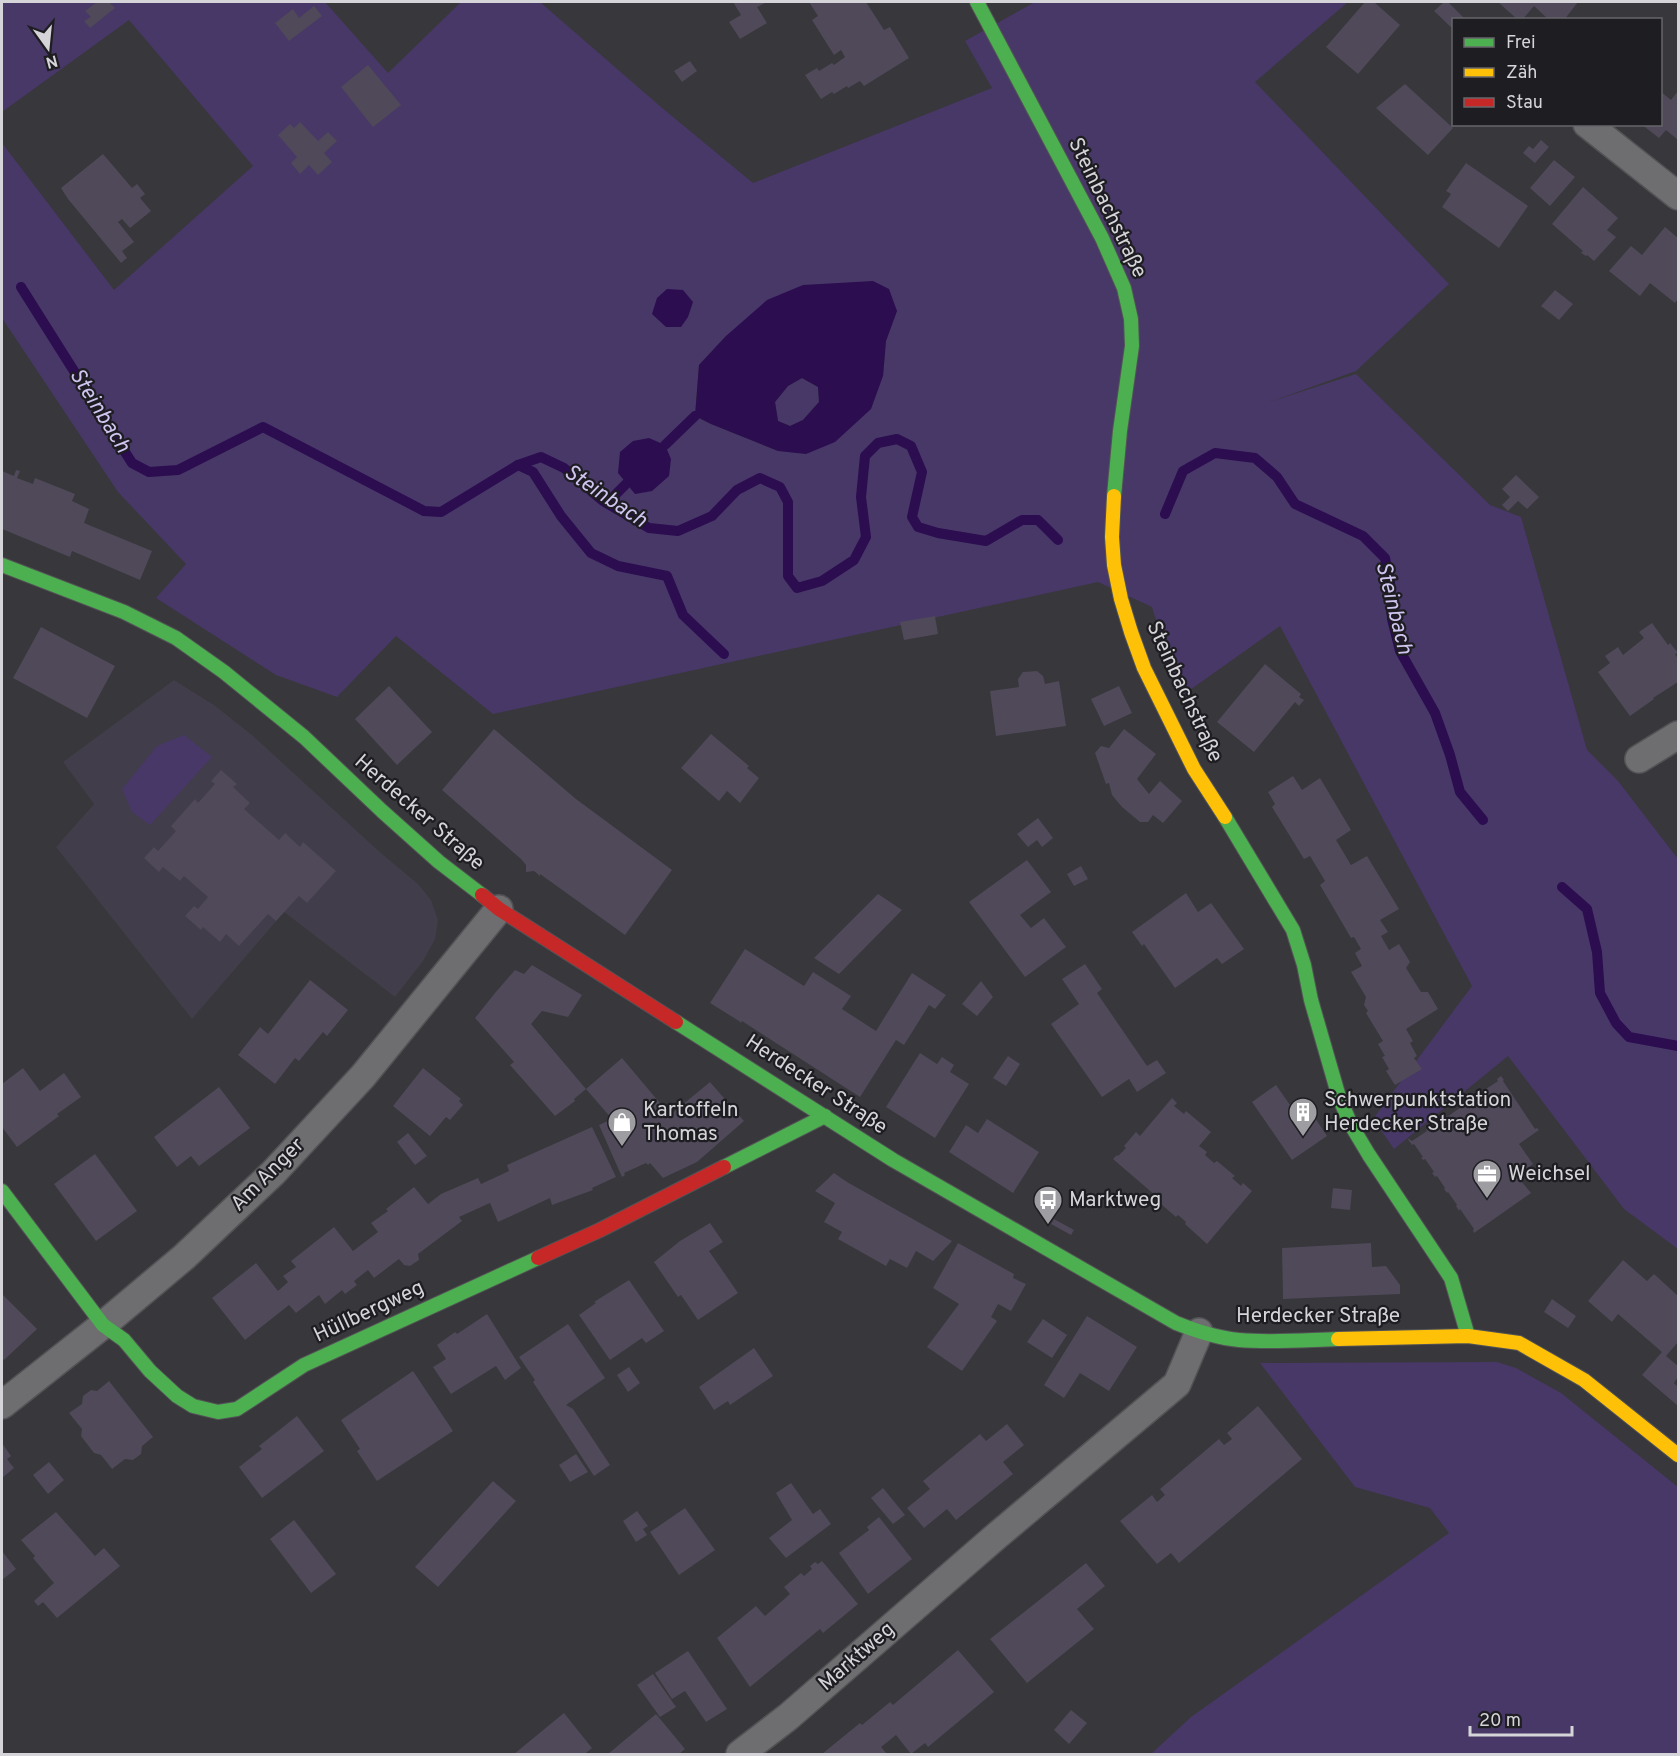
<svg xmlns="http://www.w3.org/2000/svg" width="1680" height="1756" font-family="Overpass,sans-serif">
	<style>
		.built { fill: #413d4a }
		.green { fill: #483867; fill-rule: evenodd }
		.water { fill: #2b0d50; fill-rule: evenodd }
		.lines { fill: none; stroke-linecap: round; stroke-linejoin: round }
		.stream { stroke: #2b0d50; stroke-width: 10 }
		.building { fill: #4f4959 }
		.street-casing { stroke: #535356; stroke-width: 30 }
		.fast-casing { stroke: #535356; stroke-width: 16 }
		.slow-casing { stroke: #535356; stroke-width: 16 }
		.jam-casing { stroke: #535356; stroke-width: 16 }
		.street { stroke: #6e6d70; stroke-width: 27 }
		.fast { stroke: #4caf50; stroke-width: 14 }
		.slow { stroke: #ffc107; stroke-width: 14 }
		.jam { stroke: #c62828; stroke-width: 14 }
		.labels { text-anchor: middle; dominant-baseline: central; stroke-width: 4.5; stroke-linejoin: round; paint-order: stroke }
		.street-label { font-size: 21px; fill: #d5d4d8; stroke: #1e1d21 }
		.poi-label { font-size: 21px; fill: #d5d4d8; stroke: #1e1d21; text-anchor: start }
		.water-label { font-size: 22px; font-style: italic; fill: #d0c5f0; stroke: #1e1d21 }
	</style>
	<rect width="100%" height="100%" fill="#38373b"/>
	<polygon class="built" points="174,680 214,705 252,735 382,854 418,884 431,900 438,920 435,939 423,961 395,997 284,912 192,1019 56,847 94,804 63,762"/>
	<g class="green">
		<path d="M 2,2 L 325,2 L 388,73 L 461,2 L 540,2 L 661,107 L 753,183 L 992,88 L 965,41 L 1035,2 L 1348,2 L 1255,82 L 1449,284 L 1356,371 L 1269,402 L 1356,374 L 1490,505 L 1521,517 L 1587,750 L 1618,781 L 1678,859 L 1678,1249 L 1624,1209 L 1508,1056 L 1394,1149 L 1373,1119 L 1472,986 L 1280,626 L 1180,697 L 1152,607 L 1098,582 L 493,714 L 396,636 L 337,697 L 276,675 L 156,598 L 186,564 L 118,492 L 2,318 L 2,143 L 114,290 L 253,166 L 129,20 L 2,112 ZM 897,310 L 886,341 L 883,376 L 778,451 L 711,424 L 695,416 L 699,365 L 726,336 Z"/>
		<polygon points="802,378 818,387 819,402 803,420 790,426 778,421 775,402 788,386"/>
		<polygon points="184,735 212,757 150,825 132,812 122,789 157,746"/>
		<polygon points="1497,1362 1516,1368 1561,1393 1678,1487 1678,1754 1151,1754 1191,1717 1449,1533 1430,1508 1355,1487 1260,1363"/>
	</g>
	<g class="water">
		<path d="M 873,281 L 889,289 L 897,311 L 886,341 L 883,376 L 871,409 L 835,442 L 806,454 L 778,451 L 711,424 L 695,416 L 699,365 L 726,336 L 767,300 L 803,285 ZM 802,378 L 818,387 L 819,402 L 803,420 L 790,426 L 778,421 L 775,402 L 788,386 Z"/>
		<polygon points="667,289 683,290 693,302 688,317 681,327 666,327 652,314 657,298"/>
		<polygon points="649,438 665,445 671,459 669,476 652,491 635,494 618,473 620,452 633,441"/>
	</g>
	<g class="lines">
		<g class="stream">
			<polyline points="21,287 132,463 149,472 178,470 263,427 424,511 441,512 518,465 541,457 564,468 603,501 649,528 678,531 712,516 737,490 760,478 780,487 788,502 788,576 797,588 822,581 854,560 866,537 861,497 865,456 878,443 897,439 911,446 922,472 912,517 918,527 938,533 986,541 1022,520 1038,520 1058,540"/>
			<polyline points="665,445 695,416"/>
			<polyline points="518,465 533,472 561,516 591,553 618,566 667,576 683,615 724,654"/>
			<polyline points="607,503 626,484"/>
			<polyline points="1165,514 1183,471 1215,453 1255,458 1277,477 1295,504 1363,536 1385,558 1390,582 1392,619 1400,651 1435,713 1450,755 1460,792 1483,820"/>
			<polyline points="1562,887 1587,909 1597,952 1600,993 1616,1023 1629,1037 1678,1046"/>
		</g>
	</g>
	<g class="building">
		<polygon points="97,2 109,2 115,8 90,28 84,21 91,17 85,11"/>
		<polygon points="733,2 767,2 757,7 767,23 740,39 729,22 741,15"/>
		<polygon points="809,2 866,2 884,30 890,27 909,58 864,86 860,81 848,88 847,86 834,94 832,92 821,99 805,75 817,68 819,71 832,63 834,65 845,57 841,50 834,55 812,20 818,16"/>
		<polygon points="1365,2 1374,2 1400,25 1358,74 1326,47"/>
		<polygon points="1444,2 1448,2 1466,20 1454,20 1454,30 1434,11"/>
		<polygon points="1498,2 1578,2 1564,20 1549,20 1534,6 1522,20 1518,20"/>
		<polygon points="314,6 322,16 289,41 275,23 293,9 299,18"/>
		<polygon points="690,61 697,71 682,82 674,71"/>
		<polygon points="368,65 401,105 373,127 341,87"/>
		<polygon points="1405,84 1453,128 1428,155 1376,108"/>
		<polygon points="1660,91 1671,100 1678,91 1678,140 1666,130 1659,138 1641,124 1660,124"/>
		<polygon points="300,122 318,141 328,132 337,141 324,153 332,162 318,175 309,165 300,174 291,163 297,157 278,135 290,124 294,128"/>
		<polygon points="1541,140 1549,147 1535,163 1523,153 1529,146 1533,149"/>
		<polygon points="103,154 132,188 137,184 145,194 140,198 151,211 130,228 122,219 118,222 134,242 122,251 127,258 121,263 68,199 61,188"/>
		<polygon points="1554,160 1575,177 1550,206 1530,188"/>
		<polygon points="1466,163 1528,206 1499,248 1442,207 1451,194 1446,191"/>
		<polygon points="1583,187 1618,218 1607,230 1616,237 1594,261 1587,255 1586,256 1581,253 1583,251 1552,224"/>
		<polygon points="1665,227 1678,238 1678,299 1675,303 1650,283 1640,296 1609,271 1631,246 1642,255"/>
		<polygon points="1555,290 1573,304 1559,320 1541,306"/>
		<polygon points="16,470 20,471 17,478 33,484 35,478 75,494 72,501 89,509 84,523 152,551 140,580 72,551 70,557 2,529 2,471 14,476"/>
		<polygon points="1516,475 1539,497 1527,509 1518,501 1508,511 1502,505 1510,497 1502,489"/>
		<polygon points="935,616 938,634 904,640 900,622"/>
		<polygon points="1652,623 1668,645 1670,643 1678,653 1675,654 1678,659 1678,682 1653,698 1654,699 1630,716 1598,672 1610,663 1605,656 1618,647 1623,655 1644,638 1639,632"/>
		<polygon points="41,627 115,666 87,718 13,678"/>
		<polygon points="1265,664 1301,694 1299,697 1304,700 1299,706 1295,702 1254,752 1217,722"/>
		<polygon points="1037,671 1043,676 1045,684 1059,681 1066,726 996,736 990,691 1019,687 1018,679 1023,672"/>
		<polygon points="389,686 432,732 397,765 355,719"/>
		<polygon points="1119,686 1132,713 1104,726 1091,699"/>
		<polygon points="494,729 576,799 672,870 625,935 540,874 540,876 534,871 526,872 526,865 521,859 442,790"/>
		<polygon points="1124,729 1156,754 1137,779 1149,794 1160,781 1182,801 1163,823 1153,815 1148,822 1140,822 1122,807 1112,795 1109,783 1106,784 1095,753 1101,746 1109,748"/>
		<polygon points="711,734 749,766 747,768 759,778 740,803 727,791 719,801 681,768"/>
		<polygon points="221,770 237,784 233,787 250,803 244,809 279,840 285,833 300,847 303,842 336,871 307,903 299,896 276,921 268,914 239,946 226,934 220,942 203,927 201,930 185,916 194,906 198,909 208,897 184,876 180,881 163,867 159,872 144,858 154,847 158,851 176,831 171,826 195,799 198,803 215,784 211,781"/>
		<polygon points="1293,776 1302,790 1320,778 1351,830 1336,840 1351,865 1367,856 1399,909 1380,920 1388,932 1381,936 1389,950 1399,944 1410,962 1406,968 1421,992 1428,992 1438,1009 1406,1029 1413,1041 1410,1043 1417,1056 1414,1058 1422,1069 1395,1085 1386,1071 1389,1069 1382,1057 1385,1056 1378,1044 1383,1041 1366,1013 1368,1011 1364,1005 1366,997 1351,972 1362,966 1355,953 1361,949 1354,937 1351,938 1320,885 1325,881 1310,856 1304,859 1272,807 1275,804 1268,792"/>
		<polygon points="1038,818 1053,838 1042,847 1037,840 1028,847 1017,834"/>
		<polygon points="1027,860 1051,892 1020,915 1031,928 1044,918 1066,947 1025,977 969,902"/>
		<polygon points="1081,866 1088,879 1074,886 1067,874"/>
		<polygon points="1186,893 1198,912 1211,903 1244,949 1222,964 1217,958 1175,988 1144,944 1142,946 1132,932"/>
		<polygon points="878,894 902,910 839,974 814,958"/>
		<polygon points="745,949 804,986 813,972 851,996 842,1009 876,1031 912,973 946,995 935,1009 929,1005 904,1045 896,1040 860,1097 742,1021 741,1023 739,1021 710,1003"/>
		<polygon points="1085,964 1102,989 1097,993 1147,1066 1157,1060 1166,1073 1137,1092 1129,1079 1102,1097 1051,1024 1079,1004 1062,979"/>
		<polygon points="532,965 582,995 568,1017 542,1011 531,1024 586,1089 622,1058 670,1115 710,1082 744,1121 697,1162 663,1178 650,1163 648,1165 646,1163 624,1173 625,1175 622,1177 599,1125 612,1119 586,1089 574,1099 575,1101 555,1116 510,1065 514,1062 475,1018 495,993 515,970 524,974"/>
		<polygon points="310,980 348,1010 327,1036 323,1032 299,1061 295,1058 275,1084 238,1055 260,1027 268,1034"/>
		<polygon points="981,981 993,997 977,1016 962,1004"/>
		<polygon points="920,1053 937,1064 942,1057 954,1065 950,1072 969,1084 935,1138 886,1107"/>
		<polygon points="1008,1056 1020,1064 1006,1086 993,1078"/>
		<polygon points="23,1068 40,1091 64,1073 81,1097 57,1114 59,1116 17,1147 2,1127 2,1084"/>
		<polygon points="423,1068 461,1099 459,1101 463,1105 450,1120 446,1117 430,1136 393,1106"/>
		<polygon points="1501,1076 1504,1080 1503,1081 1535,1129 1537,1128 1539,1130 1519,1144 1533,1164 1517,1176 1531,1193 1474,1233 1473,1230 1474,1229 1460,1209 1459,1211 1456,1206 1457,1205 1448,1192 1447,1193 1444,1189 1445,1188 1437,1176 1435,1177 1432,1173 1434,1172 1425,1159 1423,1160 1421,1158 1423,1157 1414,1144 1412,1145 1407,1138 1412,1141 1427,1131 1426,1129 1429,1127 1430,1129 1444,1119 1442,1118 1446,1115 1447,1117 1461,1107 1460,1105 1464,1102 1465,1104 1479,1094 1478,1092 1482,1090 1483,1091 1498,1081 1497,1079"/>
		<polygon points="1276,1085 1302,1122 1313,1115 1327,1136 1292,1160 1252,1102"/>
		<polygon points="219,1087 250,1128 199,1166 191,1156 177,1167 154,1137"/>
		<polygon points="1172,1098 1177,1103 1174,1106 1184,1114 1186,1111 1211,1132 1199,1146 1207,1152 1205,1155 1214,1163 1217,1161 1235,1176 1232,1178 1241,1186 1243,1183 1252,1191 1207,1244 1185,1224 1186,1222 1178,1215 1176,1217 1154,1198 1156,1196 1113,1159 1117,1155 1118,1156 1126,1148 1124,1146 1136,1132 1140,1136"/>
		<polygon points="987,1119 1039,1152 1013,1193 949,1152 966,1125 978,1133"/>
		<polygon points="592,1127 616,1177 592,1188 593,1190 552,1205 550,1198 498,1222 490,1203 459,1217 462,1221 418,1254 419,1260 410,1266 404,1265 399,1259 374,1278 368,1270 354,1281 357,1285 345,1294 342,1290 325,1304 319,1295 296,1313 289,1305 245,1340 212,1298 256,1263 278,1291 288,1282 283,1276 296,1267 291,1261 334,1227 353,1251 378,1232 371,1223 388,1211 386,1209 414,1187 428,1204 441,1194 478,1178 481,1184 509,1171 507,1165"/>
		<polygon points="408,1133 427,1156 415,1165 397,1142"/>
		<polygon points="95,1154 137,1211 96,1241 54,1184"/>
		<polygon points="834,1173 847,1182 952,1241 933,1261 916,1251 907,1268 890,1259 886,1266 838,1239 842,1232 824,1222 835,1203 815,1191"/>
		<polygon points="1333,1188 1352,1190 1350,1210 1331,1208"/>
		<polygon points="1054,1219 1074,1230 1071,1235 1051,1224"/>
		<polygon points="710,1223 723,1242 709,1251 738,1293 698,1320 681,1295 678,1297 654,1262 680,1241"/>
		<polygon points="958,1243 1014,1274 1013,1278 1026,1284 1011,1311 998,1304 991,1317 997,1321 962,1371 927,1347 959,1304 933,1288"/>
		<polygon points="1371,1243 1372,1267 1386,1266 1400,1285 1400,1294 1283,1299 1282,1248"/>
		<polygon points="1623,1260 1647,1281 1654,1274 1678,1296 1678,1342 1666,1356 1678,1366 1678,1377 1674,1383 1678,1387 1678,1406 1642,1375 1662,1352 1618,1314 1612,1322 1588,1301"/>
		<polygon points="629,1280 664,1331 646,1343 642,1338 610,1360 579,1315 596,1303 594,1302"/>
		<polygon points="2,1294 37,1329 4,1360 2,1358"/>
		<polygon points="1552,1299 1576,1316 1568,1328 1544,1312"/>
		<polygon points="487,1314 521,1368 505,1380 496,1366 451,1394 433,1367 446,1359 437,1345 455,1332 457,1334"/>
		<polygon points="1087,1316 1137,1347 1109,1391 1080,1373 1064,1398 1044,1385"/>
		<polygon points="1043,1319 1067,1335 1052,1358 1027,1342"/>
		<polygon points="568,1324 605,1378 566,1405 573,1409 610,1465 594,1476 533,1382 535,1380 519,1357"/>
		<polygon points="754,1348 773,1376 730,1405 728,1401 714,1410 699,1387"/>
		<polygon points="629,1367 640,1383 628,1392 617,1375"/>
		<polygon points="413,1371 453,1431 377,1481 357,1451 360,1449 341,1420"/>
		<polygon points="109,1381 153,1437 142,1446 141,1454 133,1460 125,1459 112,1469 101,1455 94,1453 81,1436 82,1429 69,1413 82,1404 83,1396 91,1390 97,1391"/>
		<polygon points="1258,1406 1302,1459 1179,1563 1171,1553 1157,1564 1120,1521 1152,1495 1157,1502 1165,1495 1160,1489 1219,1439 1224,1445 1232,1439 1227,1433"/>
		<polygon points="297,1416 324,1451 262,1498 239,1467 262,1449 259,1446"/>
		<polygon points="1007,1424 1024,1445 1003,1462 1013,1474 956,1520 947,1509 924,1528 907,1508 930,1489 923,1481 980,1434 986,1441"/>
		<polygon points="2,1443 11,1456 7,1459 14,1468 2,1478"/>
		<polygon points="576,1454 588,1472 570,1482 559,1465"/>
		<polygon points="49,1462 64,1480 48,1494 33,1475"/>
		<polygon points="493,1481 516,1501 438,1587 415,1567"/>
		<polygon points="791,1483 813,1514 820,1509 831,1524 786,1558 769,1538 792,1520 776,1493"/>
		<polygon points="883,1488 905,1515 893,1524 871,1498"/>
		<polygon points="685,1508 715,1550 679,1575 650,1532"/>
		<polygon points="637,1511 648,1526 643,1529 647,1535 636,1542 623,1521"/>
		<polygon points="56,1512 95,1556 104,1548 120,1566 57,1618 43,1602 38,1606 34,1601 54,1583 33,1558 35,1556 21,1540"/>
		<polygon points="879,1517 912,1559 868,1594 839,1553 869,1530 867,1527"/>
		<polygon points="294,1520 336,1574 311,1593 270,1539"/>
		<polygon points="2,1551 16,1569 2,1580"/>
		<polygon points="822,1561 858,1604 823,1633 820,1629 750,1687 717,1638 756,1606 765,1616 790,1594 784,1587 801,1573 804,1576 812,1569 810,1566 815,1562 818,1564"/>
		<polygon points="1086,1563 1105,1586 1077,1609 1094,1629 1027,1683 990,1639"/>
		<polygon points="958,1650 994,1692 928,1747 925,1743 911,1754 896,1735 881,1747 887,1754 822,1754 860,1723 862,1725 890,1702 893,1705"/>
		<polygon points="688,1651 727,1709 706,1722 685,1691 672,1699 655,1673"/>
		<polygon points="653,1674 676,1707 660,1717 637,1685"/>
		<polygon points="1071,1710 1087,1723 1069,1744 1054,1730"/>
		<polygon points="564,1713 592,1748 585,1754 514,1754"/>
		<polygon points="656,1714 685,1749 679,1754 608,1754"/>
	</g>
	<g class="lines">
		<g class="street-casing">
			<g id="street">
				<polyline points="1587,124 1678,196"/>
				<polyline points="1639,759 1678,735"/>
				<polyline points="2,1405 103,1325 184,1257 273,1173 363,1076 499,909"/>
				<polyline points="740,1754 788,1717 993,1539 1177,1384 1199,1332"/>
			</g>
		</g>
		<g class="fast-casing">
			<g id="fast">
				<polyline points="977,2 1102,238 1124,288 1131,319 1132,346 1120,431 1114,496"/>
				<polyline points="2,565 124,612 176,638 224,672 304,737 382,811 439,862 482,895"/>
				<polyline points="1225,817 1293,930 1304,965 1311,1000 1339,1097 1351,1125 1369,1155 1451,1278 1468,1336"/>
				<path d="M 676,1022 L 893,1160 L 1176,1323 C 1196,1331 1218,1338 1239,1340 C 1272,1343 1305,1340 1338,1339"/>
				<polyline points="724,1167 825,1116"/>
				<polyline points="2,1191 103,1325 124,1340 150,1371 177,1396 193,1406 218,1412 237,1409 304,1365 538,1258"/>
			</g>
		</g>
		<g class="slow-casing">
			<g id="slow">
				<polyline points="1114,496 1112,537 1114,565 1121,599 1131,632 1144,668 1194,769 1225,817"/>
				<polyline points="1338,1339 1468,1336 1519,1343 1584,1380 1678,1455"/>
			</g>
		</g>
		<g class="jam-casing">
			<g id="jam">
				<polyline points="482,895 499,909 676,1022"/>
				<polyline points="538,1258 600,1230 724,1167"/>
			</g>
		</g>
		<use href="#street" class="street"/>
		<use href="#fast" class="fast"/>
		<use href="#slow" class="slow"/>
		<use href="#jam" class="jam"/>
	</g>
	<defs>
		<g id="building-pin" transform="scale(1.5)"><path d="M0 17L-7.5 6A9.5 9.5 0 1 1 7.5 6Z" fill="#9e9da1" stroke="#1e1d21"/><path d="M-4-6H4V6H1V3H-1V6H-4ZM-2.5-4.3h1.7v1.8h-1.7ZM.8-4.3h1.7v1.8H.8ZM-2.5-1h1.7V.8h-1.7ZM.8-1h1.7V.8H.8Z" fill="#fff"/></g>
		<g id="shop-pin" transform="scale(1.5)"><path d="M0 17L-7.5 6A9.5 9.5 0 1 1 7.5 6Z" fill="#9e9da1" stroke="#1e1d21"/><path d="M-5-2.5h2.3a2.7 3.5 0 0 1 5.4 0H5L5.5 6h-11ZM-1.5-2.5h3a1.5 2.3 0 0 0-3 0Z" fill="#fff"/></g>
		<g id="office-pin" transform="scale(1.5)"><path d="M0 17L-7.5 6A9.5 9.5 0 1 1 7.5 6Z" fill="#9e9da1" stroke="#1e1d21"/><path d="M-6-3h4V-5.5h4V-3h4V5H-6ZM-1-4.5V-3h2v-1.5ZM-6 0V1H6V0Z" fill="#fff"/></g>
		<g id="bus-pin" transform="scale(1.5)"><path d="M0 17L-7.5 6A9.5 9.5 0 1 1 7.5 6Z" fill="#9e9da1" stroke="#1e1d21"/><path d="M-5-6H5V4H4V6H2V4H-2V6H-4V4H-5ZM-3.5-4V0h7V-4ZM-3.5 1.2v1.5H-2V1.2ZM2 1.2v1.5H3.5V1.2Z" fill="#fff"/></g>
	</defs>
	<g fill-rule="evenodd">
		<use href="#building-pin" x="1303" y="1112"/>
		<use href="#shop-pin" x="622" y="1122"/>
		<use href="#office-pin" x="1487" y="1174"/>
		<use href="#bus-pin" x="1048" y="1200"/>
	</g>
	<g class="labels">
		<g class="street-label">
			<text transform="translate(1107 208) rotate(64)">Steinbachstraße</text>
			<text transform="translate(1184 692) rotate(65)">Steinbachstraße</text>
			<text transform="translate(419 813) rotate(41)">Herdecker Straße</text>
			<text transform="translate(816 1085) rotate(33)">Herdecker Straße</text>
			<text transform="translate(268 1175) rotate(-45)">Am Anger</text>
			<text transform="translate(369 1312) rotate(-25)">Hüllbergweg</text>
			<text x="1318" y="1316">Herdecker Straße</text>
			<text transform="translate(857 1657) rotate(-41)">Marktweg</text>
		</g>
		<g class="poi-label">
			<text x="1324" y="1100">Schwerpunktstation<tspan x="1324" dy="24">Herdecker Straße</tspan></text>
			<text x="643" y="1110">Kartoffeln<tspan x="643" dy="24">Thomas</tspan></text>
			<text x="1508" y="1174">Weichsel</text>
			<text x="1069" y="1200">Marktweg</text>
		</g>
		<g class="water-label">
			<text transform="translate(99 411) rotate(58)">Steinbach</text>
			<text transform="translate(605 497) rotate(34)">Steinbach</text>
			<text transform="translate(1393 608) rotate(76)">Steinbach</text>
		</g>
	</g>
	<rect width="1680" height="1756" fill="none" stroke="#d5d4d8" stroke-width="6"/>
	<rect x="1452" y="18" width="210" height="108" fill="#1e1d21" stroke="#67666a" stroke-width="1.5"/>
	<rect x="1464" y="38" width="30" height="9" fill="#4caf50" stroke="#67666a" stroke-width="1.5"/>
	<text x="1506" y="48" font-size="18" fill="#d5d4d8">Frei</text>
	<rect x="1464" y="68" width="30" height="9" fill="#ffc107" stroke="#67666a" stroke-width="1.5"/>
	<text x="1506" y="78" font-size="18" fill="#d5d4d8">Zäh</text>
	<rect x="1464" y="98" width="30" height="9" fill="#c62828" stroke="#67666a" stroke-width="1.5"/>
	<text x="1506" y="108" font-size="18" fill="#d5d4d8">Stau</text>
	<g transform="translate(48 48) rotate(165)" stroke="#1e1d21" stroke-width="4.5" paint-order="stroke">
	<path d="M0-4.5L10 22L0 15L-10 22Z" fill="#d5d4d8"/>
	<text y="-9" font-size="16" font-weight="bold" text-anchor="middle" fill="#d5d4d8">N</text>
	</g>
	<path d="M1470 1726v9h102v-9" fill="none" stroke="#d5d4d8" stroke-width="3"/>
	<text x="1479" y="1726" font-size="18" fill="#d5d4d8" stroke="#1e1d21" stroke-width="4.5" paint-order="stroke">20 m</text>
</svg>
